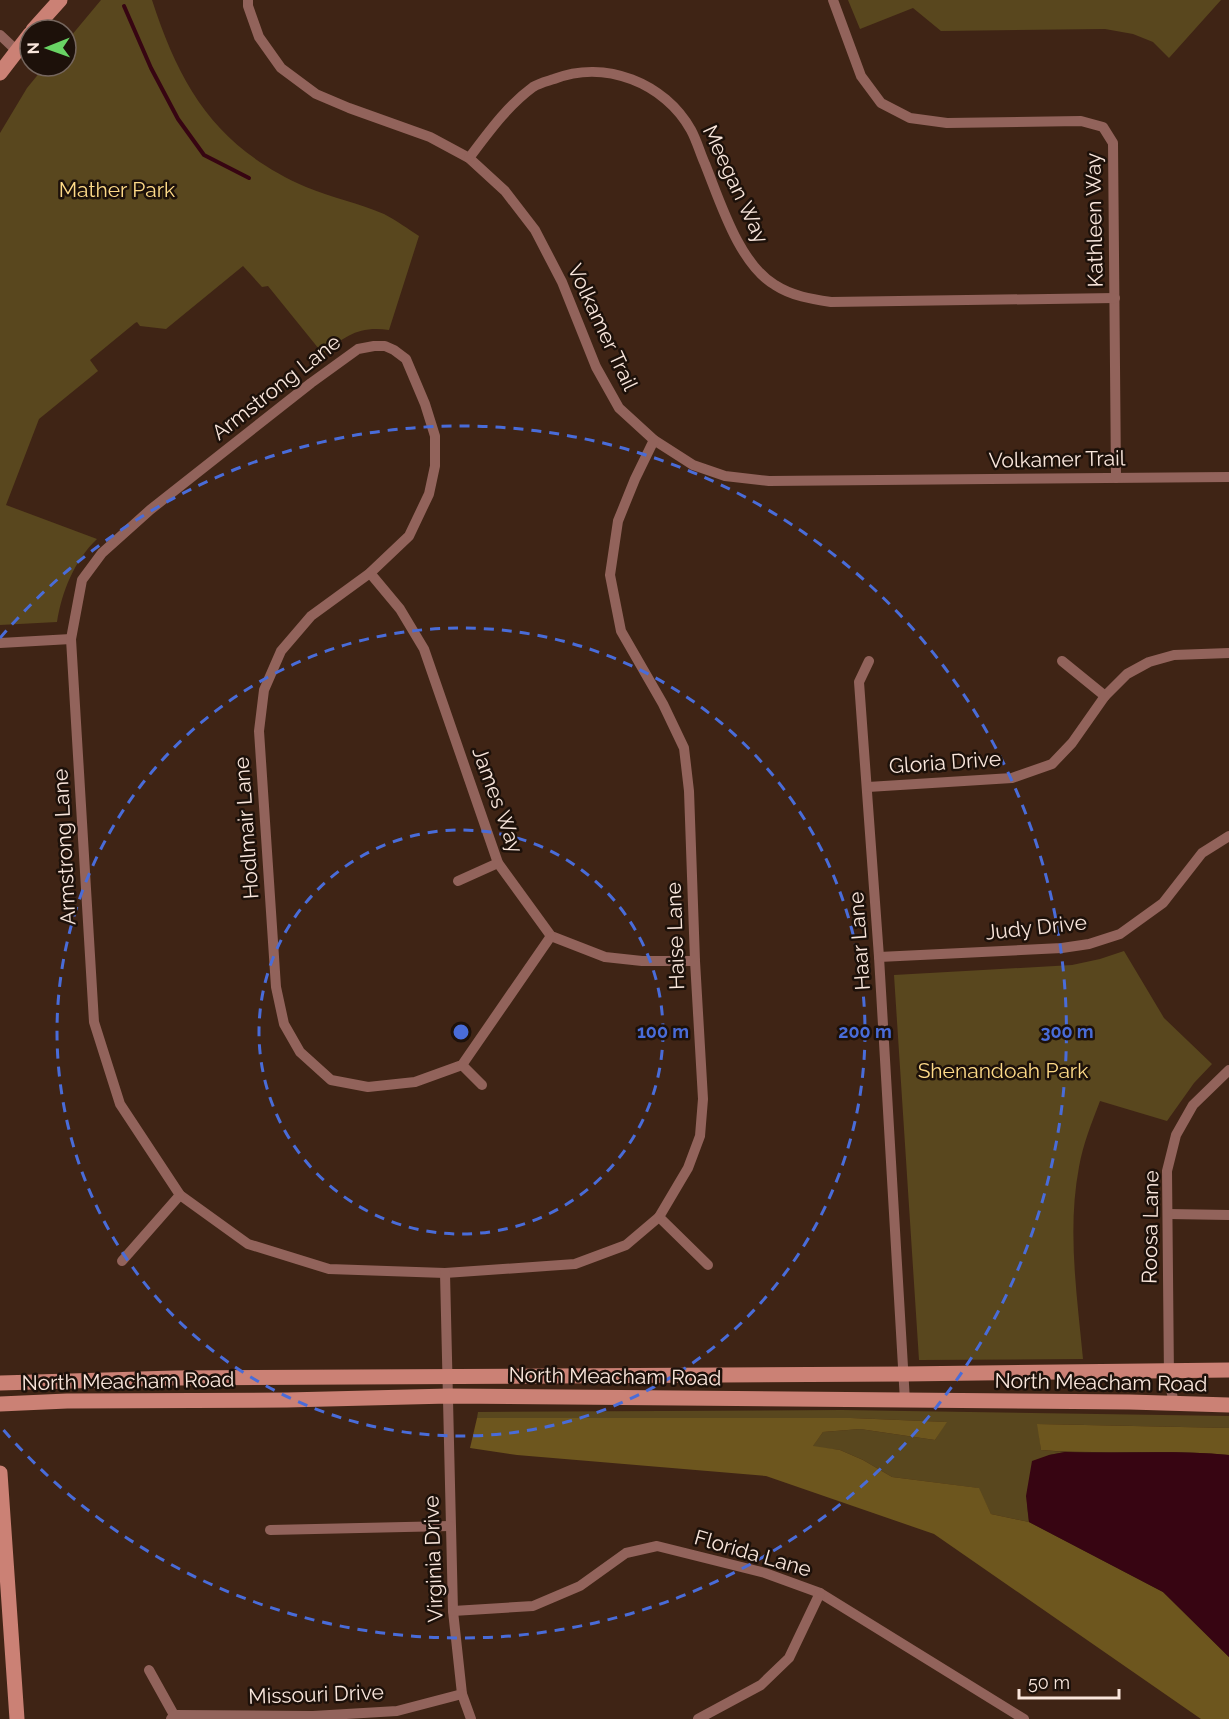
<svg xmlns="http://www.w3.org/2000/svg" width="1229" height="1719" font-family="Raleway,sans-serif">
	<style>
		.green { fill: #59471e }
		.forest { fill: #6d561e }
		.water { fill: #370512 }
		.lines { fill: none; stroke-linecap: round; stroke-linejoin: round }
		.stream { stroke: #370512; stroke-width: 4 }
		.street { stroke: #92635b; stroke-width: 10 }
		.secondary { stroke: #cb8175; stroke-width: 15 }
		.ring { fill: none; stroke: #496cd9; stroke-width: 3; stroke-dasharray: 10 8 }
		.labels { text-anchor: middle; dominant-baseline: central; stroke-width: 5; stroke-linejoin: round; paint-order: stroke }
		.street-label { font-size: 21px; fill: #f9e6dc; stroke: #1d110a }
		.park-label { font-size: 21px; fill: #feda88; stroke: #1d110a }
		.centre { fill: #496cd9; stroke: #1d110a; stroke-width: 3 }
		.ring-label { font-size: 18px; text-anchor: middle; font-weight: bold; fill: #496cd9; stroke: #1d110a; stroke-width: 5; stroke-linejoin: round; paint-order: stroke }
	</style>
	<rect width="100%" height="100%" fill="#3f2415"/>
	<g class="green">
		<path d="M 101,0 L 152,0 C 181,89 217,148 306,187 C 332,198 359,203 384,214 C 396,220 408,229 419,236 L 389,330 C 358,326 346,336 323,354 L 268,286 L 262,287 L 243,266 L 166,329 L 140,326 L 137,322 L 135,323 L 90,360 L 98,371 L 39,419 L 6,505 L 97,539 C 74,561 62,591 57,622 L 0,625 L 0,133 L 27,88 L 45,66 L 66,66 L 66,42 Z"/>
		<polygon points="848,0 1221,0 1169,58 1153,42 1133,34 1105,29 941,31 913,8 860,29"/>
		<path d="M 1124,951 L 1164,1018 L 1212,1064 L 1194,1083 L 1167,1121 L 1100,1101 C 1092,1122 1083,1144 1079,1167 C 1067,1230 1077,1295 1083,1359 L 919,1360 L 894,975 L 1072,965 L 1100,959 Z"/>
		<path d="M 842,1410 L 1229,1416 L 1229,1428 L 1038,1424 L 1041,1450 L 1065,1452 L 1049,1455 C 1027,1485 1024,1484 1029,1522 L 991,1514 L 978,1488 L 892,1477 L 863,1460 L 840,1450 L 812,1447 L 823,1432 L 860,1429 L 935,1440 L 946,1422 L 851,1418 L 477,1418 L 478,1412 Z"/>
	</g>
	<g class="forest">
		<polygon points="477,1418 851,1418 947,1422 935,1440 860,1429 823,1432 813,1446 840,1450 863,1460 892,1477 979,1488 991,1514 1029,1522 1163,1592 1229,1657 1229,1719 1201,1719 934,1534 766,1476 517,1455 470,1448"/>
		<path d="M 1037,1424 L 1229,1428 L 1229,1455 C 1167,1449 1104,1455 1041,1450 Z"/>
	</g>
	<path class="water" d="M 1065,1452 C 1120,1454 1175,1450 1229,1455 L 1229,1657 L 1163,1592 L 1029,1522 L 1026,1496 L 1032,1461 L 1049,1455 Z"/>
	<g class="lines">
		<polyline class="stream" points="124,6 151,68 178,119 204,155 249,178"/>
		<g class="street">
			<polyline points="248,0 248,6 259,37 281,68 316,94 349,108 430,137 469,158 505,191 535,230 562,282 596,367 619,408 654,440 693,465 725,476 769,481 1229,477"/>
			<polyline points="833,0 861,76 881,103 910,118 947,123 1081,121 1103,127 1113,143 1116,478"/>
			<polyline points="0,35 16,50"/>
			<path d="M 469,158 C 488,133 507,106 533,87 C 539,83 548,81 554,79 C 605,59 665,83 691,130 C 697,141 700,153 705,164 C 720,201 739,264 775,285 C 792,296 811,299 831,302 L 1115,298"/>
			<polyline points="370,573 400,609 424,649 498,863 551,936 605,957 642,961 695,961"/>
			<polyline points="0,643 71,639"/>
			<polyline points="869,661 859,682 879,957 905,1401"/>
			<polyline points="1062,661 1105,696"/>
			<polyline points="868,787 1012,778 1052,764 1072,743 1105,696 1127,674 1149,662 1174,655 1229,653"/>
			<polyline points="458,881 498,863"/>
			<polyline points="551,936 462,1065 415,1082 368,1087 331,1080 300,1052 284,1024 276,987 259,731 264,690 281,651 311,616 370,573 409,536 429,494 435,466 435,436 425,404 406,359 394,350 385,346 374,346 358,349 311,383 150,510 102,553 82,580 71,639 94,1022 120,1104 180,1195 248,1244 329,1269 445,1273 575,1264 626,1245 659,1217 688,1168 700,1136 703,1099 695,961 689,791 684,748 663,704 621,631 610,575 618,521 635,479 654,440"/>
			<polyline points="879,957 1062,948 1089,944 1120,934 1163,903 1202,853 1229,836"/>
			<polyline points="462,1065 482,1085"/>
			<polyline points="1168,1214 1229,1215"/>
			<polyline points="659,1217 708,1265"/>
			<polyline points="122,1261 180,1195"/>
			<polyline points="445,1273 453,1611 462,1694 471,1719"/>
			<polyline points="1174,1404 1169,1379 1167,1171 1176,1135 1193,1105 1229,1070"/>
			<polyline points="270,1530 450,1526"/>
			<polyline points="453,1611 533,1606 580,1586 626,1553 657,1546 765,1573 820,1593 1024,1719"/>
			<polyline points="149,1670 174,1715"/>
			<polyline points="171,1719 174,1715 313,1716 397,1711 462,1694"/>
			<polyline points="698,1719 761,1685 789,1658 820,1593"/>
		</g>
		<g class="secondary">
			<polyline points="33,30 60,0"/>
			<polyline points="0,73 30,34"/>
			<polyline points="0,1383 175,1378 904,1374 1229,1370"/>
			<polyline points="0,1404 67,1401 287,1400 449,1396 1130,1402 1229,1405"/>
			<polyline points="0,1473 17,1719"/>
		</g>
	</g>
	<g class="ring">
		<circle cx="461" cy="1032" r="202"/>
		<circle cx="461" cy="1032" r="404"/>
		<path d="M0 638A606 606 0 1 1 0 1426"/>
	</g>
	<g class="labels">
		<g class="street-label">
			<text transform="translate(736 184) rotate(65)">Meegan Way</text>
			<text transform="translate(1094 220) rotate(-91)">Kathleen Way</text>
			<text transform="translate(603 327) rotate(65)">Volkamer Trail</text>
			<text transform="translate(276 387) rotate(-38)">Armstrong Lane</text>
			<text transform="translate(1057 459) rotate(-1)">Volkamer Trail</text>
			<text transform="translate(945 762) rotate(-4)">Gloria Drive</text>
			<text transform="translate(498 800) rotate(70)">James Way</text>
			<text transform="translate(246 828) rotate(-94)">Hodlmair Lane</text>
			<text transform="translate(64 847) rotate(-93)">Armstrong Lane</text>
			<text transform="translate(1036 927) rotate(-6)">Judy Drive</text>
			<text transform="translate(675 936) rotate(-92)">Haise Lane</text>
			<text transform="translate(859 941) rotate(-94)">Haar Lane</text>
			<text transform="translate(1150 1227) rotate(-89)">Roosa Lane</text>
			<text transform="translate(615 1376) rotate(1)">North Meacham Road</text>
			<text transform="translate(128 1381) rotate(-1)">North Meacham Road</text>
			<text transform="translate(1101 1382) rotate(1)">North Meacham Road</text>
			<text transform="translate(753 1553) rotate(16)">Florida Lane</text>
			<text transform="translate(433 1559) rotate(-92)">Virginia Drive</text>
			<text transform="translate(316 1694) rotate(-2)">Missouri Drive</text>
		</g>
		<g class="park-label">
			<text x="117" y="189">Mather Park</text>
			<text x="1003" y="1070">Shenandoah Park</text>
		</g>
	</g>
	<circle cx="461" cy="1032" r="9" class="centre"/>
	<g class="ring-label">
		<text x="663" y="1038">100 m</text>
		<text x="865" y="1038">200 m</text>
		<text x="1067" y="1038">300 m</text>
	</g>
	<g transform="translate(48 48) rotate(269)"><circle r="28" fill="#1d110a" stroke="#75665e" stroke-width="1.5"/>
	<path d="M0-4.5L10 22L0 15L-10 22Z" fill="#69d364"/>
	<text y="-9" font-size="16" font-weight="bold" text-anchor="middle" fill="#f9e6dc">N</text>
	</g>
	<path d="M1019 1689v9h100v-9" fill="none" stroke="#f9e6dc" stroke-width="3"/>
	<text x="1028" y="1689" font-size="18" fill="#f9e6dc" stroke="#1d110a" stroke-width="4.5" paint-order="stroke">50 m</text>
</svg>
